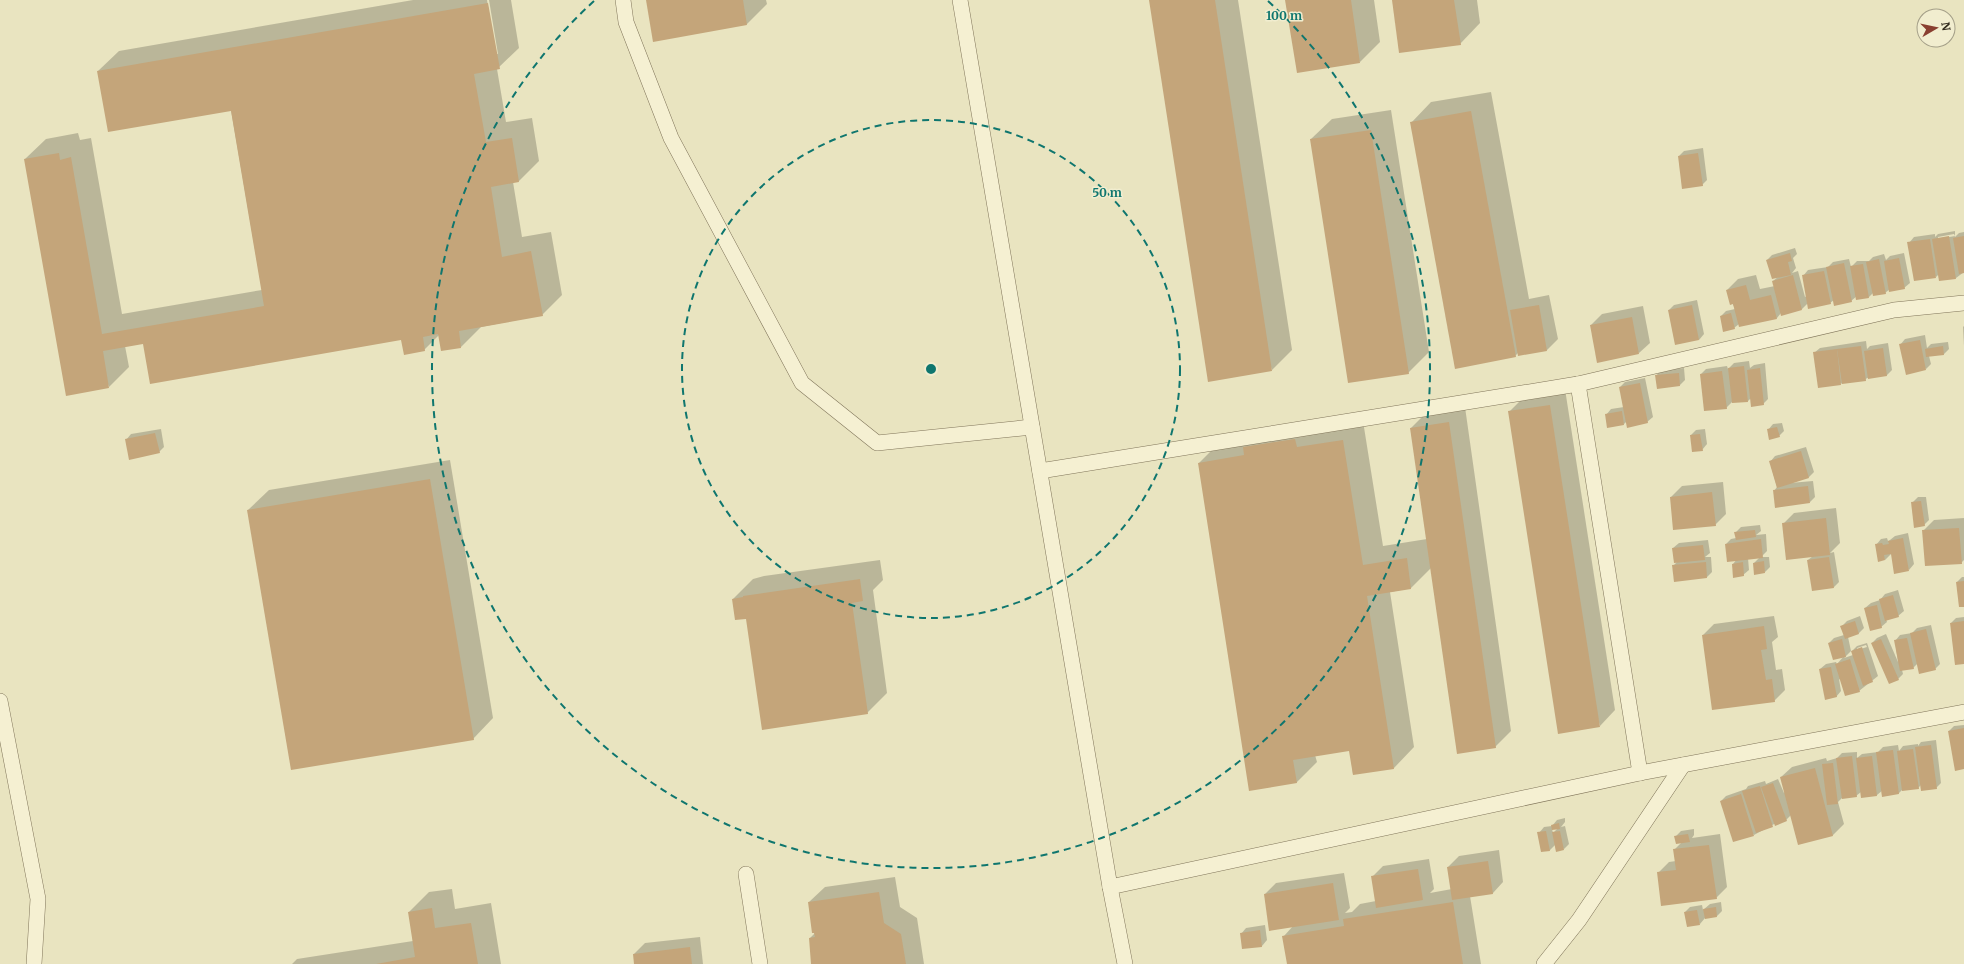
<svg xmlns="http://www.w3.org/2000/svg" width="1964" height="964" font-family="Merriweather,serif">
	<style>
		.shadow { fill: #0003; fill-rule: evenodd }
		.building { fill: #c4a57a }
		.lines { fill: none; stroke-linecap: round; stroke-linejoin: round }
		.lane-casing { stroke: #80755a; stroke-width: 16 }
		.lane { stroke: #f5f0d2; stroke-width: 15 }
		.ring { fill: none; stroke: #0f766e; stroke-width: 2; stroke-dasharray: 7 5 }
		.centre { fill: #0f766e; stroke: #f1edcf; stroke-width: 2 }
		.ring-label { font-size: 12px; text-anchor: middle; font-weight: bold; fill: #0f766e; stroke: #f1edcf; stroke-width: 3; stroke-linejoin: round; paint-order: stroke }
	</style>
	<rect width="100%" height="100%" fill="#e9e4c0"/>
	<g class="shadow">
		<polygon points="413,0 487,0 496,54 498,54 489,0 511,0 519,48 497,69 506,122 532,118 539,161 519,181 513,182 522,237 551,232 562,295 542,315 481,327 461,347 439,335 424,350 402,339 144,343 125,346 129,367 109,387 25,159 46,139 78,133 80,140 91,138 122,314 262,290 231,110 98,71 119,51"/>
		<polygon points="647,0 766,0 767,4 747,24 654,40"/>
		<polygon points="1150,0 1238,0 1292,350 1272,370"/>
		<polygon points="1286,0 1374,0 1380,42 1360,62"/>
		<polygon points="1393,0 1477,0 1480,23 1460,44"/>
		<polygon points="1491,92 1529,299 1549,295 1558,339 1547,350 1518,353 1515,356 1411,123 1431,102"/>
		<polygon points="1391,110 1429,352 1408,373 1311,139 1332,119"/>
		<polygon points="1703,148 1707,180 1702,185 1679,156 1684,151"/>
		<path d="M 1955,231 L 1955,237 L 1959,233 L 1964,232 L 1964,272 L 1956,278 L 1939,274 L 1936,277 L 1909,243 L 1914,237 L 1935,234 L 1935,237 L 1938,234 ZM 1954,234 L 1955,236 L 1938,239 L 1938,237 Z"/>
		<polygon points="1795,248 1797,254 1793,258 1796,268 1792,273 1798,271 1805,297 1807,296 1803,276 1808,270 1828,267 1833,262 1849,259 1851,267 1857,261 1869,261 1873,257 1884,254 1886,260 1890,256 1904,253 1910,283 1904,288 1890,289 1885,293 1873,293 1869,297 1857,299 1857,296 1851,301 1834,300 1830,303 1808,303 1802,309 1781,313 1777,318 1739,324 1734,328 1721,316 1726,311 1735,309 1727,290 1738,279 1756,275 1760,289 1775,286 1773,281 1778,277 1767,260 1772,255"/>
		<polygon points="1697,300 1704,334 1699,340 1669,310 1674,305"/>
		<polygon points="1643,306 1650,343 1639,353 1591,325 1602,314"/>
		<polygon points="1964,326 1964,346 1963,327"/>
		<polygon points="1925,335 1927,348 1931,344 1948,342 1949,349 1944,354 1929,356 1931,364 1926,369 1900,345 1905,339"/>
		<polygon points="1866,341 1867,349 1870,346 1888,343 1892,370 1887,375 1867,378 1865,380 1843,382 1841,384 1814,353 1820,348"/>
		<polygon points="1749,361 1750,368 1754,365 1765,363 1768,399 1763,404 1751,398 1748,401 1732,402 1726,408 1701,374 1706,369 1727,366 1728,369 1734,363"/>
		<polygon points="1684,368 1685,380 1680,385 1656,376 1661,370"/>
		<polygon points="1645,378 1653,417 1647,422 1627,421 1624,424 1606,415 1611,409 1624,407 1620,387 1625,382"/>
		<polygon points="1565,389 1615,710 1600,726 1509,412 1525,396"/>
		<polygon points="1465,407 1511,731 1495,747 1431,568 1411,588 1390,592 1414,747 1394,768 1353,774 1350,750 1315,755 1317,762 1296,783 1199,463 1219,443 1363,421 1383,546 1427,539 1411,428 1427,412"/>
		<polygon points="1782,423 1784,431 1779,436 1768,430 1773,424"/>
		<polygon points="161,429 164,447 159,452 126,440 131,434"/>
		<polygon points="1705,429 1707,444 1702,450 1691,435 1696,430"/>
		<polygon points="1806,447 1814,472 1809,477 1790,483 1813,481 1815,497 1810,502 1774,491 1777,487 1770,462 1775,456"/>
		<polygon points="450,460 493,718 473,739 248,510 269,490"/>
		<polygon points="1723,482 1726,514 1715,525 1671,497 1682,486"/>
		<polygon points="1918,497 1926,497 1929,520 1924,525 1912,503"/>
		<polygon points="1836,508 1840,543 1830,553 1834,552 1839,582 1834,587 1813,590 1808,560 1813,556 1783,524 1794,513"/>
		<polygon points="1964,518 1964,560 1961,563 1923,531 1934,520"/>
		<polygon points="1760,525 1761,531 1756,535 1766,534 1767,551 1761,557 1769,557 1770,567 1765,572 1754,563 1760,557 1748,558 1749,570 1743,575 1733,564 1737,559 1726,544 1731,539 1736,538 1736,532 1741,527"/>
		<polygon points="1908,533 1914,564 1909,570 1892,553 1885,560 1876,545 1881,539 1887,538 1888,541 1890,540 1895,536"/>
		<polygon points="1708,540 1710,553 1705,557 1711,557 1712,572 1707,577 1673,566 1677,562 1673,548 1679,543"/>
		<polygon points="880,560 883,580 873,590 887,693 867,713 747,618 733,599 753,579 764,576"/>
		<polygon points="1962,577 1964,577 1964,606 1957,582"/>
		<polygon points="1898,590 1904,611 1898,616 1886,619 1887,622 1881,627 1865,608 1871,603 1880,600 1885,594"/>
		<polygon points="1774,616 1778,637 1772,642 1776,670 1782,669 1785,690 1774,701 1703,635 1714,624"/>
		<path d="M 1860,616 L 1864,628 L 1859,633 L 1848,637 L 1851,651 L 1844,658 L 1853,655 L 1852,651 L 1857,646 L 1867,643 L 1878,676 L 1859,691 L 1839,679 L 1841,691 L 1836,697 L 1820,669 L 1826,664 L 1836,662 L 1837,664 L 1844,656 L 1829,643 L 1834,638 L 1844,635 L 1842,626 L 1847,621 ZM 1866,645 L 1867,647 L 1857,650 L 1857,648 Z"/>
		<polygon points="1964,617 1964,663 1951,623 1956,618"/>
		<polygon points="1931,625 1940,664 1935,669 1918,663 1913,668 1902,670 1903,674 1898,679 1872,643 1877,638 1886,634 1898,662 1895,641 1900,635 1912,633 1917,628"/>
		<polygon points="1964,725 1964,768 1949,731 1954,726"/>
		<polygon points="1936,740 1941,783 1936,788 1921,785 1918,788 1902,790 1899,793 1883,795 1883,790 1877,795 1862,797 1861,792 1856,796 1842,798 1838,802 1844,824 1833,835 1799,844 1791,815 1786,820 1776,823 1754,835 1721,801 1726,796 1746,789 1748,786 1765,781 1766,784 1778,779 1784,793 1785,792 1781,777 1792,767 1826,758 1827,761 1837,758 1842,753 1857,752 1857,758 1862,754 1878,752 1883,747 1898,745 1899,751 1903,746 1918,744 1918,746 1921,742"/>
		<path d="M 1565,818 L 1565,822 L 1561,827 L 1565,826 L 1569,844 L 1564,849 L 1556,844 L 1550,850 L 1542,851 L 1539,833 L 1544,827 L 1552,826 L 1557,820 ZM 1558,828 L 1553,833 L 1552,829 Z"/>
		<polygon points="1694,829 1694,835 1692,838 1720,834 1727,887 1716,898 1658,873 1669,862 1676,861 1674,850 1682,842 1675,837 1681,831"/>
		<polygon points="1499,850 1503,882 1493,893 1470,896 1481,964 1288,964 1284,936 1293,926 1265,894 1276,883 1344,873 1350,908 1345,913 1352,912 1360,904 1376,901 1372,877 1383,866 1429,859 1434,889 1430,893 1452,889 1448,867 1459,856"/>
		<polygon points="895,877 900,907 917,918 924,964 812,964 810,938 816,932 809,902 825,887"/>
		<polygon points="452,889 455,909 491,903 501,964 292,964 297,959 413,941 409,912 429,892"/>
		<polygon points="1721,902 1722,911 1717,916 1705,918 1700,924 1685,912 1690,907 1702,905 1703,910 1710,904"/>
		<polygon points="1265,925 1267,940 1262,946 1243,948 1241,934 1246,928"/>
		<polygon points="700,937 703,964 635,964 634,954 645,943"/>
	</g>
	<g class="building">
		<polygon points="646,0 743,0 747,25 653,42"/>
		<polygon points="1149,0 1215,0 1272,371 1208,382"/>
		<polygon points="1285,0 1351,0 1360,63 1297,73"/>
		<polygon points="1392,0 1454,0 1461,45 1399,53"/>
		<polygon points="488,3 500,69 474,74 486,142 512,138 519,182 491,187 502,257 531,251 543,316 459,331 461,348 441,351 438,334 423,337 425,351 404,355 401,340 150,384 143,344 103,351 109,388 66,396 24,159 59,153 60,160 71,157 102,334 264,306 231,111 108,132 97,71"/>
		<polygon points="1471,111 1516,357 1455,369 1410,122"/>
		<polygon points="1371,130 1409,374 1348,383 1310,139"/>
		<polygon points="1698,153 1703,186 1682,189 1678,156"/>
		<polygon points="1949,236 1956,279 1939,281 1932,239"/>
		<polygon points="1964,236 1964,273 1959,274 1953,238"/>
		<polygon points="1930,239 1936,278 1914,281 1907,242"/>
		<polygon points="1790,253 1792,261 1788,262 1791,275 1772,279 1766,260"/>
		<polygon points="1899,258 1905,289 1889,292 1884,261"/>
		<polygon points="1879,259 1886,294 1873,296 1866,262"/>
		<polygon points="1844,263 1852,302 1834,306 1826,267"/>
		<polygon points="1863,264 1869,298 1856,300 1850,266"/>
		<polygon points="1824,271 1831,304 1808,309 1802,275"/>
		<polygon points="1793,275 1802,310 1781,316 1772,281"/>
		<polygon points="1746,285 1750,300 1771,295 1777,319 1739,327 1733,304 1730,305 1726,290"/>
		<polygon points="1539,305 1547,351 1518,356 1510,310"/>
		<polygon points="1692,305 1699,340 1675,345 1668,310"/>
		<polygon points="1731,313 1735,329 1723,332 1720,316"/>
		<polygon points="1632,317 1639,354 1597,363 1590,325"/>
		<polygon points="1920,340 1926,370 1906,375 1899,344"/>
		<polygon points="1861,346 1866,381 1842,384 1837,349"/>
		<polygon points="1943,346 1944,355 1926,357 1925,349"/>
		<polygon points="1883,348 1887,376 1868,379 1864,351"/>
		<polygon points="1837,349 1841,385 1818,388 1813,352"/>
		<polygon points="1744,366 1748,402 1732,403 1728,368"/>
		<polygon points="1760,368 1764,405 1751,407 1747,370"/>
		<polygon points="1722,371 1727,409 1704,411 1700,374"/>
		<polygon points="1679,373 1680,386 1657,389 1655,375"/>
		<polygon points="1640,383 1648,423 1627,428 1619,387"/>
		<polygon points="1550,405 1600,727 1558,734 1508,411"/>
		<polygon points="1622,411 1624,425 1607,428 1605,414"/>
		<polygon points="1449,422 1496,748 1457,754 1410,428"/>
		<polygon points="1777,427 1780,437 1769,440 1767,429"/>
		<polygon points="155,433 160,453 129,460 125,439"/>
		<polygon points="1700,434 1703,451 1692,452 1690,435"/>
		<polygon points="1295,439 1297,447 1343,440 1363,565 1407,558 1411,589 1367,596 1394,769 1353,775 1349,751 1293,760 1297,783 1249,791 1198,463 1244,455 1243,447"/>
		<polygon points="1801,451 1809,478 1777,488 1769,461"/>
		<polygon points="430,479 474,740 291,770 247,510"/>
		<polygon points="1808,486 1810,503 1775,508 1773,490"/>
		<polygon points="1712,492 1716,526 1673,530 1670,497"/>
		<polygon points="1921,501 1925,526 1914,528 1911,502"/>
		<polygon points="1826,518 1830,555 1786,560 1782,523"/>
		<polygon points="1959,528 1962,564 1925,566 1922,530"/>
		<polygon points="1755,530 1756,537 1736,540 1734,532"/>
		<polygon points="1903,538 1909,571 1894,574 1891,554 1884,555 1885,560 1878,562 1875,544 1882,543 1883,545 1889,544 1888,541"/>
		<polygon points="1761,539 1763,558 1727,562 1725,544"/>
		<polygon points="1703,545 1705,560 1674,563 1672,548"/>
		<polygon points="1829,557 1834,588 1812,591 1807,560"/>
		<polygon points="1764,561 1765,573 1754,575 1753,563"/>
		<polygon points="1706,562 1707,578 1674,582 1672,565"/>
		<polygon points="1743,562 1744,576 1733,578 1732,564"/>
		<polygon points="860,579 863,601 852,603 868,714 762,730 746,619 735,620 732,599 743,597 743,596"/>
		<polygon points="1964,581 1964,607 1959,607 1956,582"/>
		<polygon points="1893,595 1899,617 1885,621 1879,599"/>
		<polygon points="1877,605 1882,628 1870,631 1864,608"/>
		<polygon points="1855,621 1859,634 1845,639 1840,626"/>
		<polygon points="1964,621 1964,664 1955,665 1950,623"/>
		<polygon points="1764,626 1767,649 1761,650 1766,680 1772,679 1775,702 1712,710 1702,635"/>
		<polygon points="1926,629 1936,670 1919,674 1910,633"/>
		<polygon points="1907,638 1914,669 1900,671 1894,640"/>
		<polygon points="1842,639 1846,657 1833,660 1828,643"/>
		<polygon points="1881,639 1899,680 1889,684 1871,643"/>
		<polygon points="1862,647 1873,682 1863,686 1851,651"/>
		<polygon points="1850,659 1860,692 1845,696 1835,664"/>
		<polygon points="1831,667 1837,697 1825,700 1819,669"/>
		<polygon points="1964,728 1964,769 1955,771 1948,731"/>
		<polygon points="1931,745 1937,789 1921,791 1915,747"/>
		<polygon points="1913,749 1919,789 1902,791 1897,751"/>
		<polygon points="1893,750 1899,794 1882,797 1876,752"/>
		<polygon points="1852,756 1857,797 1842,799 1836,758"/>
		<polygon points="1872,756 1877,796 1861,798 1856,758"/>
		<polygon points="1833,763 1838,804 1827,805 1822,764"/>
		<polygon points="1815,768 1833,836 1798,845 1780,777"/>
		<polygon points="1773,783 1787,821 1775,826 1761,787"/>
		<polygon points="1760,786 1773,827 1756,833 1742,791"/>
		<polygon points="1741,794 1754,836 1733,842 1720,801"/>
		<polygon points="1559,823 1560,829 1552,830 1551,825"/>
		<polygon points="1546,831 1550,851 1541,852 1537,832"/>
		<polygon points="1560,831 1564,850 1556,852 1552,832"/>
		<polygon points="1688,834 1690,842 1676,844 1674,836"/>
		<polygon points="1709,845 1717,899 1661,906 1657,872 1676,870 1673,849"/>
		<polygon points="1488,861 1493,894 1452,900 1447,867"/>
		<polygon points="1418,869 1423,900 1376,908 1371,876"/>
		<polygon points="1333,883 1339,920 1269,931 1264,894"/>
		<polygon points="879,892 884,923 901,934 906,964 811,964 809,938 815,937 814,933 812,933 808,902"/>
		<polygon points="1453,902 1463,964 1287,964 1282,936 1344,926 1343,919"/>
		<polygon points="1716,907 1717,917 1705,919 1703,909"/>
		<polygon points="432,908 435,928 471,923 478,964 376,964 415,957 408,912"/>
		<polygon points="1697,910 1700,925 1687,927 1684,912"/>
		<polygon points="1260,930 1262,947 1242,949 1240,933"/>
		<polygon points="690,947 692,964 634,964 633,954"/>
	</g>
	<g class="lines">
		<g class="lane-casing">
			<g id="lane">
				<polyline points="623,0 626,22 671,138 802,383 877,443 1032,427"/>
				<polyline points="960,0 1110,887 1125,964"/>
				<polyline points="1578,384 1640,773"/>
				<polyline points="1040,471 1578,384 1894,310 1964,303"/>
				<polyline points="0,701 38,899 34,964"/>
				<polyline points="746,874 760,964"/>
				<polyline points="1110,887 1640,773 1964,712"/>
				<polyline points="1544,964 1579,920 1683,765"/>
			</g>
		</g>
		<use href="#lane" class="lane"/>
	</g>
	<g class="ring">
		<circle cx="931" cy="369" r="249"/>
		<path d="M1268 1A499 499 0 1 1 594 1"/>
	</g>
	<circle cx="931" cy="369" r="6" class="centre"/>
	<g class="ring-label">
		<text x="1284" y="20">100 m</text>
		<text x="1107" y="197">50 m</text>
	</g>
	<g transform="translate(1936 28) rotate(81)"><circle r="19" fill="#f1edcf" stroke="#a49f88"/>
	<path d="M0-3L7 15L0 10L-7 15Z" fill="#893f30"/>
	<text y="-6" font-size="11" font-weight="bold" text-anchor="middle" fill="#312a1d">N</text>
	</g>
</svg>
